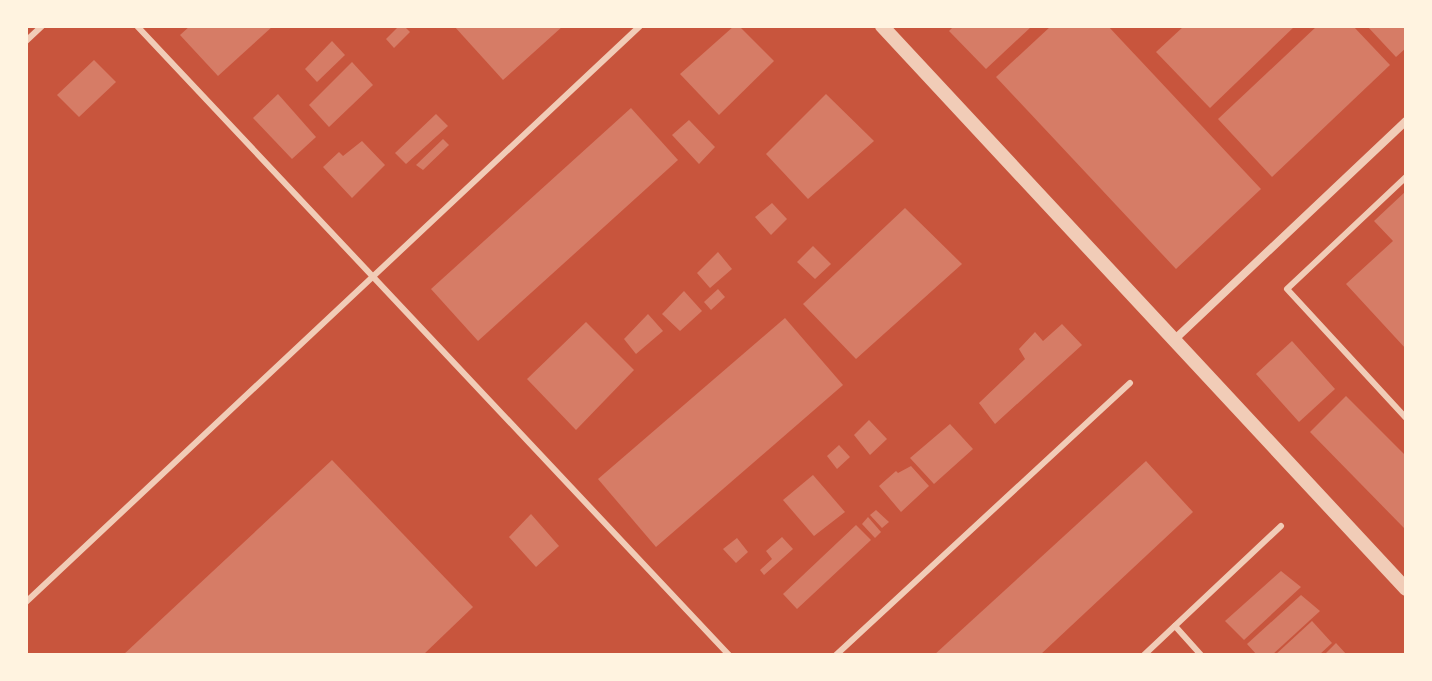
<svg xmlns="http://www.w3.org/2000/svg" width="1432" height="681" font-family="Rubik,sans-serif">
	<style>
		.building { fill: #d67c66 }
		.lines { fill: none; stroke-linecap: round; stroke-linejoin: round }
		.service { stroke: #f1ccb7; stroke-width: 6 }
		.minor { stroke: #f1ccb7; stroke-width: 8 }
		.tertiary { stroke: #f1ccb7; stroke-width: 14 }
	</style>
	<rect width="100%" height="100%" fill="#c8553d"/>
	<g class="building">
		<polygon points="190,26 273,26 218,76 180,35"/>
		<polygon points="399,26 404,26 410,32 394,48 386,39"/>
		<polygon points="454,26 563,26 503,80"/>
		<polygon points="734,26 739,26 774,61 719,115 680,74"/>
		<polygon points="954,26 1032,26 986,69 949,31"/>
		<polygon points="1051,26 1108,26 1261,189 1176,269 996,77"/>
		<polygon points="1184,26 1295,26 1210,108 1156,52"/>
		<polygon points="1317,26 1353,26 1390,65 1272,177 1218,119"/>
		<polygon points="1367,26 1406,26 1406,48 1396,57"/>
		<polygon points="332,41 345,55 317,82 305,69"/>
		<polygon points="94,60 116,82 79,117 57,95"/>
		<polygon points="352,62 373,85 329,127 309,105"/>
		<polygon points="278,94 316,137 292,159 253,118"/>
		<polygon points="826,94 874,141 808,199 766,154"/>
		<polygon points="631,108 678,160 478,341 431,289"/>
		<polygon points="436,114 448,126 406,164 395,153"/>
		<polygon points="689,120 715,147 699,164 672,135"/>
		<polygon points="443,139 449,145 423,170 416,165"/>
		<polygon points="362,141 385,165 352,198 323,167 339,152 343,156"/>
		<polygon points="1406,191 1406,349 1346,284 1393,241 1374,221"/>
		<polygon points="772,203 787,219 771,235 755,217"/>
		<polygon points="905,208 962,264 856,359 803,304"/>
		<polygon points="813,246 831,264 815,279 797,262"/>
		<polygon points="718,252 732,269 710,288 697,273"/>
		<polygon points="718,289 725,297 711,310 704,302"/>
		<polygon points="684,291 702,311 680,331 662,314"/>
		<polygon points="648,314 663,331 636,354 624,339"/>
		<polygon points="785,318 843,385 656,547 598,479"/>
		<polygon points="586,322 634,370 576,430 527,379"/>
		<polygon points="1062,324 1082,345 995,424 979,403 1025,359 1019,349 1035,332 1043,341"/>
		<polygon points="1292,341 1335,389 1299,422 1256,374"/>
		<polygon points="1346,396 1406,456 1406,526 1404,528 1310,432"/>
		<polygon points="869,420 887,439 870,455 854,435"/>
		<polygon points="950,424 973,449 934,484 910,458"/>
		<polygon points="839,445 850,457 837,469 827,456"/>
		<polygon points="332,460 473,607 423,655 123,655"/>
		<polygon points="1146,461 1193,512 1040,655 934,655"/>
		<polygon points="911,466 929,486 901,512 879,486 896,471 898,473"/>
		<polygon points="813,475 845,512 814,536 783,500"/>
		<polygon points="876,510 889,522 882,528 870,515"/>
		<polygon points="531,514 559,546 536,567 509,537"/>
		<polygon points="868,517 881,532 875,538 862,524"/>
		<polygon points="856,525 871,540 797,609 783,594"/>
		<polygon points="782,537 793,549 764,575 760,570 772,559 766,551"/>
		<polygon points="737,538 748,552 736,563 723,549"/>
		<polygon points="1281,571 1301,587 1244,640 1225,621"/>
		<polygon points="1301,595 1320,611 1272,655 1257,655 1247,644"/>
		<polygon points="1312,621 1332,643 1319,655 1275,655"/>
		<polygon points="1336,643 1347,655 1324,655"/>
	</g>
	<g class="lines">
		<g class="service">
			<polyline points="137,26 729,655"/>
			<polyline points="26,41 42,26"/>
			<polyline points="1406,177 1287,289 1406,418"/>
			<polyline points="26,602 640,26"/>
			<polyline points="1175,626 1201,655"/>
			<polyline points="836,655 1130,383"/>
			<polyline points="1144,655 1281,526"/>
		</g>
		<polyline class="minor" points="1174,340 1406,121"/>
		<polyline class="tertiary" points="882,26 1406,589"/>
	</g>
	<rect width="1432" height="681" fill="none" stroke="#fff3e0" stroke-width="56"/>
</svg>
